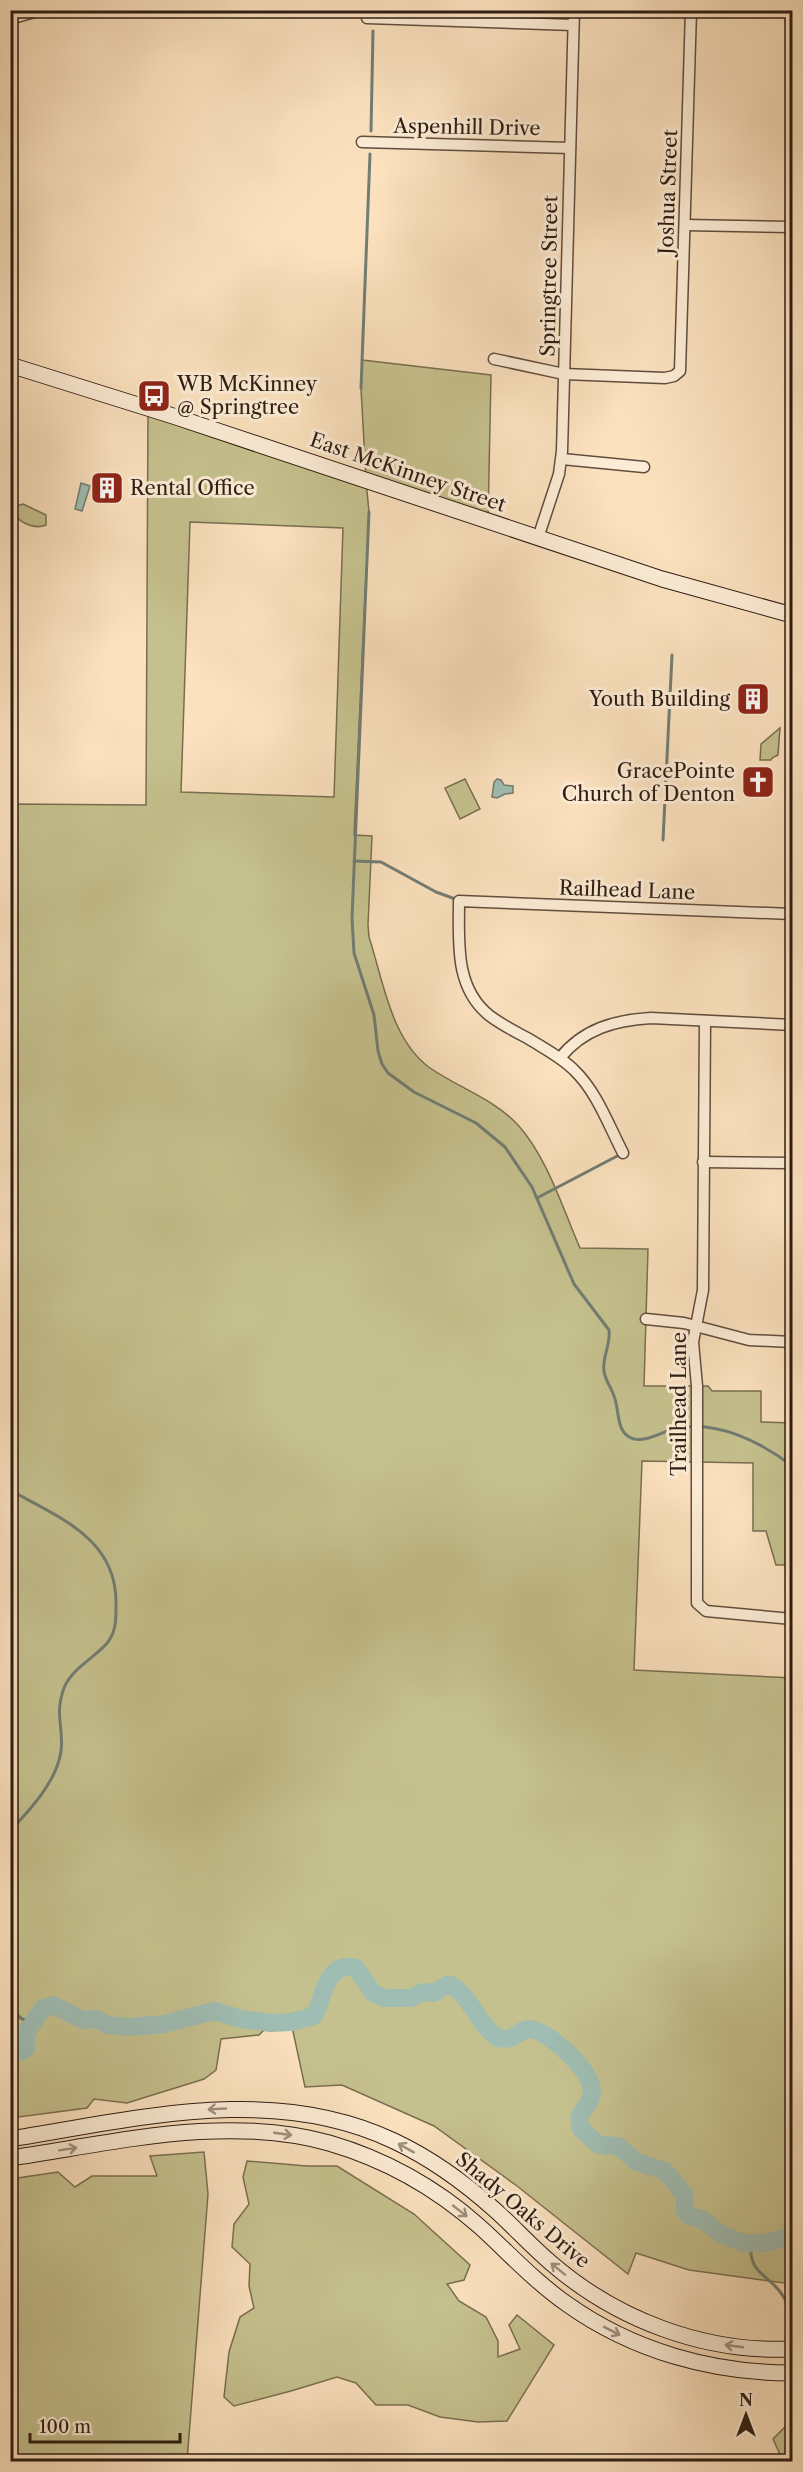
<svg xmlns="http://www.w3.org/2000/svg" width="803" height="2472" font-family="'Libre Caslon Text',serif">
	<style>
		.green { fill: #c5c18e; stroke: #7a6e50; stroke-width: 1.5; fill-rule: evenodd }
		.water { fill: #9fbdb3; stroke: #727d73; stroke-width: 1.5 }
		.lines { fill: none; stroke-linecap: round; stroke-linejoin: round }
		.stream { stroke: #727d73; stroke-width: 3 }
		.river { stroke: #9fbdb3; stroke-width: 18 }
		.street-casing { stroke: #614d3e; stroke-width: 13 }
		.secondary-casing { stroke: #2e1c13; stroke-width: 17 }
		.street { stroke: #fcecd5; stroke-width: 10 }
		.secondary { stroke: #fcecd5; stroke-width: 15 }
		.oneway { stroke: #9f8e7e }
		.labels { text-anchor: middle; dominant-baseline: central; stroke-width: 6; stroke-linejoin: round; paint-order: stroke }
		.street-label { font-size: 20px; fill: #2e1c13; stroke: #fcecd5 }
		.poi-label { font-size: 20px; fill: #2e1c13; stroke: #fcecd5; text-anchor: start }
	</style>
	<rect width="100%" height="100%" fill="#fbe1be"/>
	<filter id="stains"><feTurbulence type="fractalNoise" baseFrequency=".00333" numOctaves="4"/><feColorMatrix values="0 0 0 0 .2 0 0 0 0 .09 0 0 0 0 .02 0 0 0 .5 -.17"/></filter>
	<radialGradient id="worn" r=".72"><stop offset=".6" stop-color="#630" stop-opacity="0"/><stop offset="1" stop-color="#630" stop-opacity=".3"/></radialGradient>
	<g class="green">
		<path d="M 362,360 L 491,375 L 488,521 L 366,481 L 369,512 L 354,835 L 372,836 L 368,925 L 369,937 C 383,980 391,1040 430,1068 C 459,1088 494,1099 518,1125 C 547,1157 563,1209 580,1248 L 648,1249 L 644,1386 L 708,1386 L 712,1391 L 761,1391 L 761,1422 L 792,1423 L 792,1565 L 776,1565 L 766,1531 L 753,1531 L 753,1463 L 642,1461 L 634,1670 L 792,1678 L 792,2284 L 689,2270 L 636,2253 L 628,2274 L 517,2186 L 434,2126 L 342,2085 L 305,2087 L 291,2022 L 265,2022 L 265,2029 L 259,2035 L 221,2039 L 216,2070 L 204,2079 L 127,2103 L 94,2099 L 87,2108 L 11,2118 L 11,804 L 146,805 L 148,409 L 366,480 L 361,388 ZM 190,522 L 343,528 L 334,797 L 181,792 Z"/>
		<path d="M 23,504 L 46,515 L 46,525 C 34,530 17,522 13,511 L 14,507 Z"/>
		<polygon points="780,728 778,755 772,758 771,760 760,760 761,744"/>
		<polygon points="465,779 480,809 460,819 445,788"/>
		<polygon points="204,2152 208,2194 187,2461 11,2461 11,2179 58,2172 75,2187 92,2176 157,2176 150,2156"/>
		<polygon points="247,2161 307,2166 337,2166 414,2214 470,2265 464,2280 447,2284 459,2301 486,2317 498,2341 498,2357 520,2349 509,2325 517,2315 554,2345 507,2421 478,2422 440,2417 408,2405 376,2405 356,2383 337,2377 291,2391 234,2406 224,2397 229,2352 240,2317 254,2308 249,2286 250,2264 232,2247 234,2224 249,2204 243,2177"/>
		<polygon points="792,2420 792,2461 783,2461 773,2439"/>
	</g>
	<g class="water">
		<polygon points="81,483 90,486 82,511 75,509"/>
		<polygon points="497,779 501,780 504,785 513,786 513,793 505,794 497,798 492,797 494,782"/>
	</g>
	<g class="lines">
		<g class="stream">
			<polyline points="371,131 373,31"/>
			<polyline points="361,388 370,154"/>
			<path d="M 369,512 L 352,918 L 354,953 L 374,1015 L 378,1051 L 382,1064 L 388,1073 L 414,1092 L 476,1123 L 505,1147 L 532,1187 L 574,1284 L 609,1330 C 611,1344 602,1357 604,1371 C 605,1380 611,1387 614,1396 C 620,1410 615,1434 634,1439 C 649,1442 664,1430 678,1428 C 719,1421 761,1442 792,1466"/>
			<polyline points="663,840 672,655"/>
			<polyline points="354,861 381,862 436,892 458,900"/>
			<polyline points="537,1198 621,1154"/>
			<path d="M 10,1490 C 58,1517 116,1538 116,1602 C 116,1616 117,1630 108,1642 C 95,1658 72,1668 64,1688 C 54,1716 64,1726 61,1751 C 57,1781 30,1810 10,1831"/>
			<polyline points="10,2009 22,2019 34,2022"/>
			<path d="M 751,2244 C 749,2267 760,2272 774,2285 C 782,2292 788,2304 792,2314"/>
		</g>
		<path class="river" d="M 10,2051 L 20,2052 L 26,2049 L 26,2033 L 43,2008 L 53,2005 L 83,2020 L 97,2019 L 108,2025 L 130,2027 L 164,2024 L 214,2011 L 241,2019 L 271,2023 L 291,2022 L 314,2016 C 324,1997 326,1960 356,1968 L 373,1993 L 384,1998 L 410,1998 L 424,1992 L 434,1993 L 448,1984 C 469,1992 477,2024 498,2038 C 514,2042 516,2031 528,2029 C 545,2027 592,2071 592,2090 C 592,2103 583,2107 579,2118 L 581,2129 L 599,2145 L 618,2146 L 637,2162 L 665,2171 L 685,2195 L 685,2211 L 688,2215 L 702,2219 L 721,2234 L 743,2243 L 767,2243 L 792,2235"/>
		<g class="street-casing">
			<g id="street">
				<polyline points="760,10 792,11"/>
				<polyline points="367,18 573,25"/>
				<polyline points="10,19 41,10"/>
				<polyline points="362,142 570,148"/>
				<polyline points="685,225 792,227"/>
				<polyline points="494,359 564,374 665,378 674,376 680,371 691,10"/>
				<polyline points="562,459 644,467"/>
				<polyline points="538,538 559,474 562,451 574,10"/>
				<polyline points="705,1021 703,1290 693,1342 697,1386 697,1603 706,1611 792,1619"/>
				<path d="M 560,1058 C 583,1029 615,1020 651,1018 L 792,1025"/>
				<path d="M 623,1153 C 609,1126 597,1092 574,1070 C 561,1057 545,1049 529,1039 C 516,1032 502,1025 490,1016 C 454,988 459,941 459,901 L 792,914"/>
				<polyline points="703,1162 792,1163"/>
				<polyline points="646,1319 684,1323 749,1340 792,1342"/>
			</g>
		</g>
		<g class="secondary-casing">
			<g id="secondary">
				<polyline points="10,365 173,416 662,579 792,615"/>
				<path d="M 10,2139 C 136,2119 273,2083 394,2141 C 430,2158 465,2183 495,2210 C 514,2227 531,2246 551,2263 C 617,2320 704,2353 792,2349"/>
				<path d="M 10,2158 C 114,2143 226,2114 329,2143 C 384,2159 436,2188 479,2226 C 508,2252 534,2281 567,2304 C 633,2351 712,2373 792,2373"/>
			</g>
		</g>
		<use href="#street" class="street"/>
		<use href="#secondary" class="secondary"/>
	</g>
	<defs><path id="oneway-shaft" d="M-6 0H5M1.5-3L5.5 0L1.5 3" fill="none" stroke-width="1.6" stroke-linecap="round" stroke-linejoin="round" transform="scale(1.5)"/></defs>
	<g class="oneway">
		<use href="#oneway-shaft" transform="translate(217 2109) rotate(177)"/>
		<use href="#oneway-shaft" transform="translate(283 2134) rotate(8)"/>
		<use href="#oneway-shaft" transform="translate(406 2148) rotate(-151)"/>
		<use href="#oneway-shaft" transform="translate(68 2149) rotate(-9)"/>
		<use href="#oneway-shaft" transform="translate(460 2211) rotate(38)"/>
		<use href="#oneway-shaft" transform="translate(558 2269) rotate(-141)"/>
		<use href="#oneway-shaft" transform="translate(612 2331) rotate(27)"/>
		<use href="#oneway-shaft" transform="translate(734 2346) rotate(-172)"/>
	</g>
	<defs>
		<g id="bus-square" transform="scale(1.725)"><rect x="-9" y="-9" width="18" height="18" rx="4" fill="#8f2418" stroke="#fcecd5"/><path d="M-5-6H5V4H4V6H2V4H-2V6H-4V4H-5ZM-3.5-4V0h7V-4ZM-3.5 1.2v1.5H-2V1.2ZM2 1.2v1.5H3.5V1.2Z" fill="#fff"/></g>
		<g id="building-square" transform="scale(1.725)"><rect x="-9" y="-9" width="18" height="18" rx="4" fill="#8f2418" stroke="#fcecd5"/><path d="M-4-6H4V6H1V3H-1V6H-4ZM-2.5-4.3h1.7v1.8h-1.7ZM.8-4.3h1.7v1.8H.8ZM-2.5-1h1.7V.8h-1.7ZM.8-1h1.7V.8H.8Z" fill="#fff"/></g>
		<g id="church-square" transform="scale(1.725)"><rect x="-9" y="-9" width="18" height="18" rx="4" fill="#8f2418" stroke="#fcecd5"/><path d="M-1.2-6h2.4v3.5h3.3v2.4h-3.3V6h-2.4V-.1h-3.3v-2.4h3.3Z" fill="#fff"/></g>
	</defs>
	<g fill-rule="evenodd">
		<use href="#bus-square" x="154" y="396"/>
		<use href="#building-square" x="107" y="488"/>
		<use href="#building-square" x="753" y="699"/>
		<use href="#church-square" x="758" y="782"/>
	</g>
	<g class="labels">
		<g class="street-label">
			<text transform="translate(467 127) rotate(1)">Aspenhill Drive</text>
			<text transform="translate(668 192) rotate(-88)">Joshua Street</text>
			<text transform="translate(549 276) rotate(-89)">Springtree Street</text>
			<text transform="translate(408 472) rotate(19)">East McKinney Street</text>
			<text transform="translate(627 890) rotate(2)">Railhead Lane</text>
			<text transform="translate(679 1404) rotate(-90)">Trailhead Lane</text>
			<text transform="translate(523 2210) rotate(40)">Shady Oaks Drive</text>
		</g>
		<g class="poi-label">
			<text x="177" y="384">WB McKinney<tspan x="177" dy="23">@ Springtree</tspan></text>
			<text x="130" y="488">Rental Office</text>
			<text x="730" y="699" text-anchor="end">Youth Building</text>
			<text x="735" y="771" text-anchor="end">GracePointe<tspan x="735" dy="23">Church of Denton</tspan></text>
		</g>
	</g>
	<rect width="803" height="2472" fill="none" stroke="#fbe1be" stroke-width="36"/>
	<rect x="12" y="12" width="779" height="2448" fill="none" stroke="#2e1c13" stroke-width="3"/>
	<rect x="18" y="18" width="767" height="2436" fill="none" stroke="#2e1c13" stroke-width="1.5"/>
	<g transform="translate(746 2415)" stroke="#fcecd5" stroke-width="4.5" paint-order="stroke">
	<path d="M0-4.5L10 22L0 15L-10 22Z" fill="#2e1c13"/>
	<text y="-9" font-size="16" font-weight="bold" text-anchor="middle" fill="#2e1c13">N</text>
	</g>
	<path d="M30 2433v9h150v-9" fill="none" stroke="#2e1c13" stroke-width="3"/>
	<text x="39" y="2433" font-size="18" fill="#2e1c13" stroke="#fcecd5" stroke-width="4.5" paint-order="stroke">100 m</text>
	<rect width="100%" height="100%" filter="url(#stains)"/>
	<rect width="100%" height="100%" fill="url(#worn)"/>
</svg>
